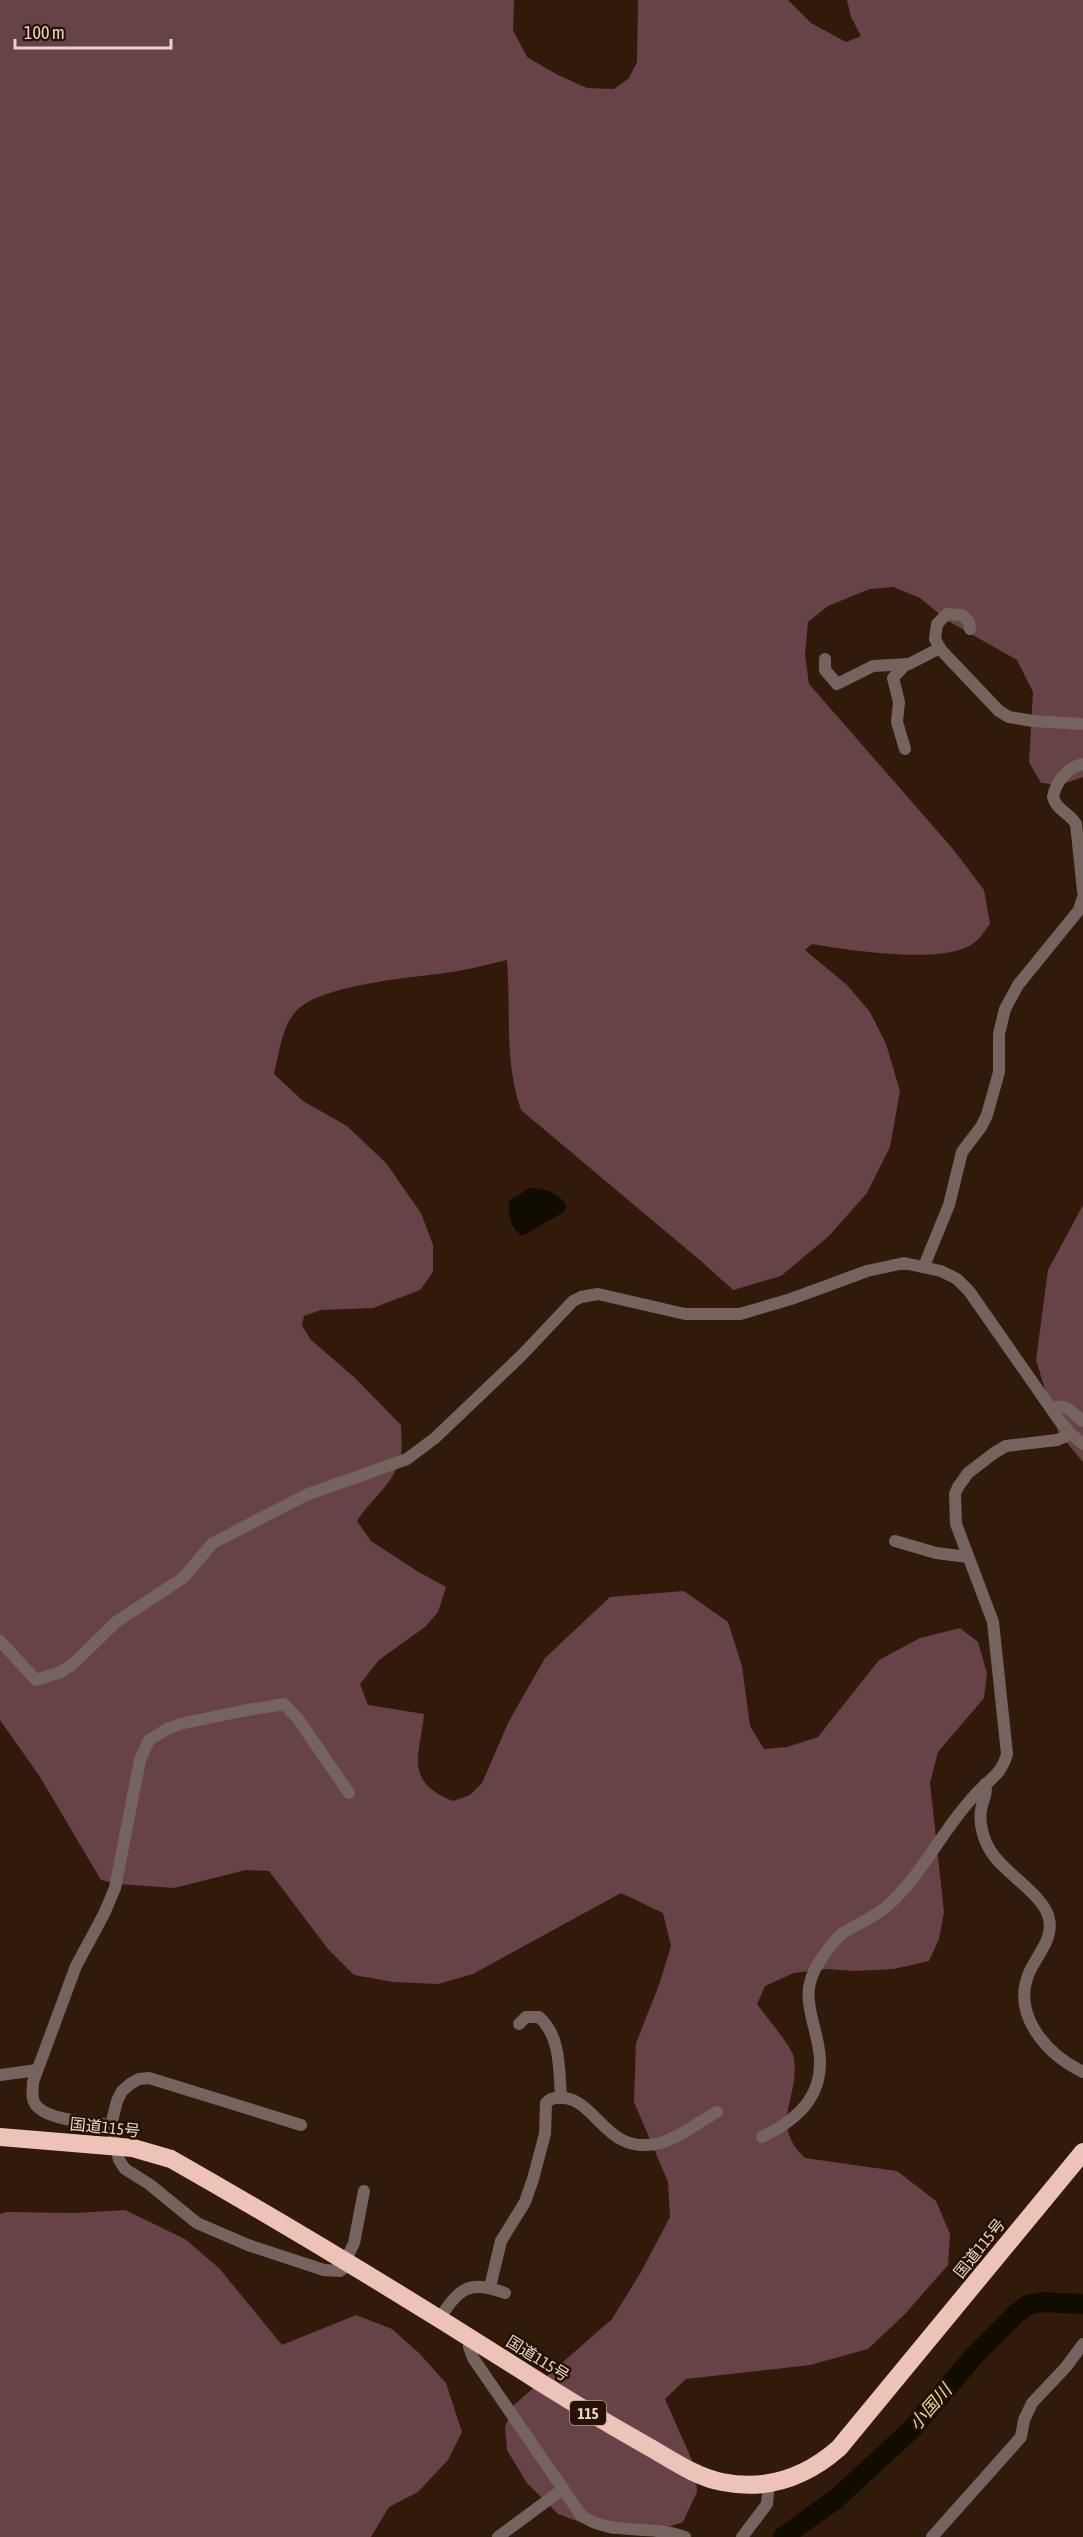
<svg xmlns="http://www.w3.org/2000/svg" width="1083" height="2537" font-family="'Asap Condensed','Noto Sans JP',sans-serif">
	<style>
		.forest { fill: #674246 }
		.water { fill: #100c00 }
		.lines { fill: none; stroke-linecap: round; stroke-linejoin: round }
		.river { stroke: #100c00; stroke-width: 20 }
		.minor { stroke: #75635f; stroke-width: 12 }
		.highway { stroke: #edc2b7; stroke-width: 18 }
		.labels { text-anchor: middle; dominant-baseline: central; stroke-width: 5; stroke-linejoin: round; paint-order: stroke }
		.shield { fill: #261102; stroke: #ac9a8e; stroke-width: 1.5 }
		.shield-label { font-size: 15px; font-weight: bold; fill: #e5d5ca }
		.street-label { font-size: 16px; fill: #e5d5ca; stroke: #261102 }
		.water-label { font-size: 18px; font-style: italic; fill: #e2d898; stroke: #261102 }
	</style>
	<rect width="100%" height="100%" fill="#311a09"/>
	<g class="forest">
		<path d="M 0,0 L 514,0 L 513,30 L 527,57 L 556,74 L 587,88 L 614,89 L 629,78 L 637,62 L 638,0 L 788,0 L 811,23 L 846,42 L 861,36 L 851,17 L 847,0 L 1083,0 L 1083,777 L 1060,785 L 1041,783 L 1029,762 L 1033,692 L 1017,660 L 948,621 L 920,598 L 893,587 L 870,589 L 828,606 L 808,622 L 805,655 L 809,684 L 953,849 L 984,890 L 990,924 C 985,930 981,938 975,942 C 948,966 847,950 812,944 L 805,950 L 847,985 L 870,1012 L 886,1044 L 900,1091 L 890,1147 L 867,1193 L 829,1236 L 781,1276 L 733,1290 L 702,1262 L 521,1110 C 504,1062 511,1009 507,960 C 489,964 471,969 452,972 C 413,978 326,983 297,1010 C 282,1025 279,1054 274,1074 L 303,1101 L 347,1126 L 386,1163 L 421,1213 L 433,1245 L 433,1272 L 420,1290 L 373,1308 L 321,1310 L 304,1316 L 302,1325 L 310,1339 L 354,1377 L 401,1425 C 401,1435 403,1449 400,1459 C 393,1485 370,1500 357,1521 L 371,1541 L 417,1571 L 446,1587 L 438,1612 L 425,1627 L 379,1660 L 360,1684 L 368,1705 L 424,1714 C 420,1756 403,1781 453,1801 L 470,1795 L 482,1783 L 509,1721 L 545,1658 L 610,1597 L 684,1591 L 728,1622 L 742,1666 L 750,1726 L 764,1749 L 787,1747 L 818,1737 L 879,1660 L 920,1638 L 960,1628 L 978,1642 L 987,1673 L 984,1698 L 938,1752 L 930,1783 L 944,1912 L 939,1939 L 929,1961 L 894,1969 L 854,1971 L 827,1969 L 794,1973 L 765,1986 L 757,2004 C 764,2014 793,2048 794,2058 C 800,2100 768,2122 805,2158 L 897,2171 L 936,2201 L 950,2234 L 948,2265 L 905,2314 L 868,2349 L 810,2365 L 686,2379 L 665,2399 L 695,2467 L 697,2492 L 683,2522 L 652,2532 L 611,2534 L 558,2514 L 527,2483 L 507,2450 L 505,2427 L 514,2405 L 612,2319 L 641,2272 L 670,2217 L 668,2182 L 634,2102 L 636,2043 L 659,1985 L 671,1946 L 663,1913 L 621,1893 L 473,1974 L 438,1984 L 393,1982 L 354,1975 L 328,1949 L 269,1871 L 246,1870 L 174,1888 L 119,1884 L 101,1880 L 40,1777 L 0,1720 Z"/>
		<polygon points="1083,1205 1083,1462 1058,1432 1036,1360 1048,1270"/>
		<polygon points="125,2210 185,2239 219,2268 282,2345 356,2315 392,2329 420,2354 446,2383 462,2432 448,2460 418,2492 389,2507 371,2537 0,2537 0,2214 7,2212 75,2213"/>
	</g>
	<path class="water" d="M 530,1188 C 544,1188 560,1193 567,1207 L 564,1212 L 522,1236 C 511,1229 507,1213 509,1201 Z"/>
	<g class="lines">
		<polyline class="river" points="783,2537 836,2499 912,2429 974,2356 1017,2313 1028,2305 1042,2302 1083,2304"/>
		<g class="minor">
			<polyline points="970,629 969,622 962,615 947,614 937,624 935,639 941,650 999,711 1009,717 1033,721 1083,724"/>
			<polyline points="825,659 825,670 837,684 873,666 909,664 940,648"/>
			<polyline points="905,749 897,722 899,702 893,678 906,664"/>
			<path d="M 1083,764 C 1067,767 1056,782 1053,797 C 1056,810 1070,813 1076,824 L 1083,891"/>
			<polyline points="924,1266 949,1205 962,1152 981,1127 987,1115 999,1072 999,1034 1005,1009 1018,985 1079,910 1083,897"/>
			<path d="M 1052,1409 C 1065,1401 1073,1414 1083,1421"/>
			<polyline points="895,1541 936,1553 968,1557"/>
			<polyline points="0,1641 36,1680 61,1672 74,1663 116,1622 183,1578 213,1543 306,1495 407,1459 435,1438 522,1355 573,1301 581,1297 598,1294 685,1314 740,1314 791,1299 867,1271 904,1263 941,1271 957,1279 969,1291 1059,1420 1071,1434 1083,1444"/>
			<path d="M 985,1784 C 988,1794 982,1801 981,1810 C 979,1823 983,1839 990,1850 C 1003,1873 1045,1895 1049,1919 C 1054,1939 1036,1956 1029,1973 C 1011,2016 1048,2055 1083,2072"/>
			<path d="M 519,2024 L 526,2017 L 539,2017 C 561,2036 559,2070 561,2098"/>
			<polyline points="0,2075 37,2070"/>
			<path d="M 111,2125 C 91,2122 43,2121 34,2102 C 31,2096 33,2089 33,2082 L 76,1966 L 104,1914 L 115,1888 L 140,1760 L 149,1740 L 167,1729 L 180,1724 L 242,1711 L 284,1704 L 298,1719 L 349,1793"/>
			<polyline points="301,2125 149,2078 139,2079 130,2084 122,2091 117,2101 111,2125 119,2160 125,2169 149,2184 197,2223 248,2245 324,2270 340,2271 349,2264"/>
			<path d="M 762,2137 C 801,2118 828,2092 818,2044 C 812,2013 799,1991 820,1961 C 826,1952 833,1940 843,1933 C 857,1924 873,1918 886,1907 C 922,1876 942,1830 974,1796 C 988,1780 1001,1776 1007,1754 L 993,1622 L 956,1524 L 955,1494 L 958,1487 L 968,1473 L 994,1453 L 1006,1446 L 1057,1440 L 1071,1434"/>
			<polyline points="345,2262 354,2243 364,2191"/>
			<path d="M 490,2287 L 501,2241 L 525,2202 L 533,2179 L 545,2134 L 546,2103 L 551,2099 C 597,2088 600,2158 660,2143 C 679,2138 699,2122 717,2112"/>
			<path d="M 439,2319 C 459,2289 468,2279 505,2293"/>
			<path d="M 470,2338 L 469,2347 L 473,2358 L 581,2515 C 610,2537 652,2524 685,2537"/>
			<polyline points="498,2537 563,2489"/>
			<polyline points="742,2537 767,2504 769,2483"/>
			<polyline points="932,2537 1021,2437 1024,2420 1032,2403 1066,2367 1083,2344"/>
		</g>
		<path class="highway" d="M 0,2137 L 133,2148 L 171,2159 C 287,2225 401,2294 513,2365 C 558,2394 603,2421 649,2447 C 672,2460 696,2477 722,2482 C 767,2491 806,2477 839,2448 L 1083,2152"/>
	</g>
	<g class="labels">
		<rect class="shield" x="570" y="2401" width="36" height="24" rx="4.5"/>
		<g class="shield-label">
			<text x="588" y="2413">115</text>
		</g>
		<g class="street-label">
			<text transform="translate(105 2127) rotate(6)">国道115号</text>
			<text transform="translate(979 2248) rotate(-51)">国道115号</text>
			<text transform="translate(538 2358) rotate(32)">国道115号</text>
		</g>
		<g class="water-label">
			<text transform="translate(930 2407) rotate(-49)">小国川</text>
		</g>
	</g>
	<path d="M15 39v9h156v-9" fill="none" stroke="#e5d5ca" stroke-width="3"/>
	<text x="24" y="39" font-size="18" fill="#e5d5ca" stroke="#261102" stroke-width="4.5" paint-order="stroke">100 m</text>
</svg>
